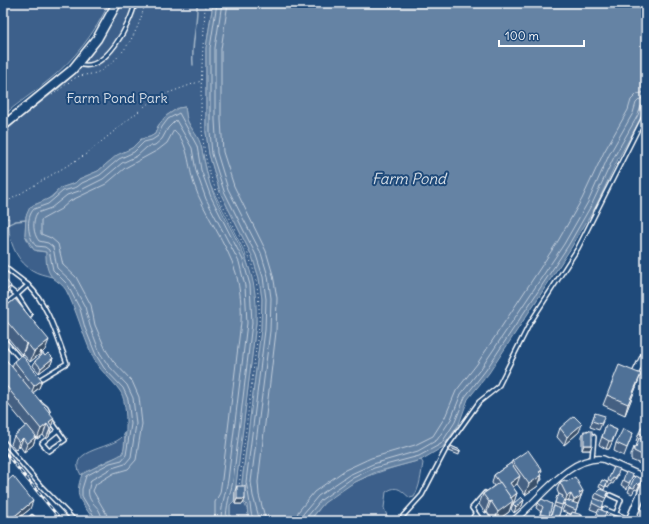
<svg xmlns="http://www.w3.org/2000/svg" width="649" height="524" font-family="Delius,sans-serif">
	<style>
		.green { fill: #3c618b; stroke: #9eb0c5 }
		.water { fill: #6583a4; stroke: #a3b5c8 }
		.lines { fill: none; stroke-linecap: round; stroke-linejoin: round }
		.shore { stroke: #c1cddb; stroke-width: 1 }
		.stream { stroke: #a3b5c8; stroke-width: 1.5 }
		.lane-casing { stroke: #fff; stroke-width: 6 }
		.street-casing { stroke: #fff; stroke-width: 8 }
		.secondary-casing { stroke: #fff; stroke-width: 11 }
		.path { stroke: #fff; stroke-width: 1; stroke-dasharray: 1 3; stroke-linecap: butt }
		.lane { stroke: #1f4a7a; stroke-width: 3 }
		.street { stroke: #1f4a7a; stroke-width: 5.5 }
		.secondary { stroke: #1f4a7a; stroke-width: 8 }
		.rail-casing { stroke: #fff; stroke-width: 3 }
		.rail { stroke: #1f4a7a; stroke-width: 1.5; stroke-dasharray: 4.5; stroke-linecap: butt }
		.wall { fill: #456182; stroke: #fff }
		.shaded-wall { fill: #384f6a; stroke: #fff }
		.building { fill: #507197; stroke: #fff }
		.labels { text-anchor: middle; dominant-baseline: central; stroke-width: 4; stroke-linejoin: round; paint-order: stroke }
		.park-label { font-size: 14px; fill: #d8dfe8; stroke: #1f4a7a }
		.water-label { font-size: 15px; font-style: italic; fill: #d8e0e8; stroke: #1f4a7a }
	</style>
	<rect width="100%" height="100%" fill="#1f4a7a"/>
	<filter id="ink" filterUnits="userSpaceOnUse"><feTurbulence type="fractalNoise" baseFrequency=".025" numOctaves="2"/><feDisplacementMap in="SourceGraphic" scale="8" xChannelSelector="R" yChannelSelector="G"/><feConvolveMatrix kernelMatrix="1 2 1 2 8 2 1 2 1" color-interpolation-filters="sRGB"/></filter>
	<g filter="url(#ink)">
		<g class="green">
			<path d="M 3,3 L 109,3 C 95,33 74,60 49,80 C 34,93 17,103 3,116 Z"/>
			<path d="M 121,3 L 213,3 L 206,48 L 206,132 L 209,154 L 220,192 L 252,256 L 259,278 L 262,299 L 261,330 L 242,482 L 243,501 L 253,521 L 230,521 L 230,505 L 234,501 L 256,323 L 253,284 L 245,253 L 210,185 L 201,146 L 187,120 L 185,107 L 178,108 L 166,116 L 158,126 L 155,134 L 150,137 L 144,138 L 132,148 L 110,161 L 98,171 L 79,179 L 75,183 L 61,188 L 46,201 L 33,205 L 26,216 L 25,235 L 30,246 L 37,251 L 46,252 L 47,266 L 52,277 C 45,275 38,274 32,270 C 15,260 7,237 9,218 L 3,219 L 3,134 C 21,116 41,103 60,87 C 86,66 108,34 121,3 Z"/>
			<path d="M 125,433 L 124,449 L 120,456 L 109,460 L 81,475 C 64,447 118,450 125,433 Z"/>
			<path d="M 421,460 L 423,463 C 421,475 420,487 414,497 L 410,498 C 401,491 398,484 386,492 L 384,508 L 389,521 L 309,521 C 315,516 319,508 325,502 C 352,478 387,469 421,460 Z"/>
		</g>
		<g class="water">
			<polygon points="213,3 646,3 646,104 642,117 618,159 596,206 571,248 489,373 468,399 459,424 443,447 421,460 376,472 353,483 324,503 309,521 253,521 248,517 247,505 243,501 242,482 261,330 262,299 259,278 252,256 220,192 209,154 206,132 206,48"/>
			<path d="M 185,107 C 186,112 186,117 188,122 C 192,130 199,137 201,146 C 205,163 207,179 214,195 C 236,244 259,266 256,323 L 234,501 L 230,505 L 230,521 L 94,521 C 82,500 73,500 82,474 C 89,470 120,456 123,453 C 127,440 128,402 120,391 C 111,378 98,370 92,355 C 82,333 77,311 66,290 C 63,285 58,282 53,278 C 46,271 46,261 46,252 L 34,250 L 25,235 L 26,216 L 30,207 L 52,197 L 60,188 L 75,183 L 79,179 L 98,171 L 117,155 L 132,148 L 141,139 L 150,137 L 155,134 L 158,126 L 166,116 L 178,108 Z"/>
		</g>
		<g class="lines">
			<g class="shore">
				<path d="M 217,3 L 210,48 L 210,131 L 212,154 L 224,191 L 256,255 L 263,277 L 266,299 L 265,330 L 246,482 C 248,492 250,502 251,512 C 251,516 254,517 255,521"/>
				<polyline points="222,3 215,48 215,120 217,153 228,189 261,253 268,276 271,298 270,331 251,482 253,496 260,521"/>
				<polyline points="228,3 221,49 221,120 223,152 234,186 266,251 273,275 277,298 276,332 258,482 259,495 266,521"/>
				<path d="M 97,521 L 82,496 L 82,489 L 86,476 L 110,463 L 122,460 L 126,455 L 131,424 L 128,399 L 123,388 L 104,368 L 96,355 L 85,328 L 80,309 L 67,284 L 53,270 L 49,250 L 45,247 L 36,246 C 28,238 25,218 34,209 L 48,204 L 63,191 L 77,187 L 82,183 L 100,175 L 119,159 L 134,152 L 144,142 L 152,140 L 158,136 L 162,127 L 168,119 L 179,113 L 197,146 L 201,170 L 211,197 L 243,260 L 250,285 L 252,323 L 233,481 C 230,495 226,506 226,521"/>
				<path d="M 102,521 C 101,500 82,507 91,480 L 112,468 L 125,464 L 131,457 L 136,424 L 133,398 L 127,385 L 108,365 L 100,353 L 90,326 L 85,307 L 71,281 L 57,268 L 53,247 L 48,243 L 39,241 C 33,234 32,221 37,213 L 51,208 L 67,195 L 79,191 L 103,179 L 122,163 L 137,156 L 147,147 L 155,145 L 162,139 L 168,128 L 176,120 L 192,148 L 196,171 L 206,199 L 239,262 L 245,286 L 247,323 L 228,480 C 225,495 221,506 221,521"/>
				<path d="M 108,521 L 106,513 L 93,491 L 96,484 L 114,473 L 128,469 L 136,460 L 142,424 L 139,397 L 132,381 L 113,361 L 106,350 L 95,325 L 91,305 L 76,277 L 63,265 L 58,244 L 51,238 L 41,234 L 41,220 L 61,209 L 70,201 L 106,184 L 125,168 L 158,150 L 167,143 L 174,130 C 189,143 188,167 194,184 C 204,215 227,242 236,273 C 240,289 242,306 241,322 L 222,479 L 220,493 L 215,502 L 215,521"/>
				<polyline points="296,521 298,512 314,492 345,470 371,458 415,445 433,436 445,417 456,391 477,364 558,241 582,199 604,152 628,110 631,100 637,94 646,92"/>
				<polyline points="302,521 303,514 318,496 349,475 373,464 418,451 437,440 451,419 461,394 482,367 564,244 588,202 609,155 633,113 636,103 640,99 646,98"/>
				<polyline points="307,521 307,517 321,500 351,479 374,468 419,456 441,444 455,422 465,397 486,370 568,246 592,204 614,157 638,115 641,106 646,103"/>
			</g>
			<g class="stream">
				<path d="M 193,65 C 191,44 198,24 197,3"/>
				<polyline points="3,227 16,221 26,220"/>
			</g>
			<g class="lane-casing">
				<g id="lane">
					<path d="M 79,64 C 105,74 131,23 135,3"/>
					<polyline points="3,266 28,285 17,295 30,315"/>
					<polyline points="3,284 17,295 3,306"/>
					<path d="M 28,285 C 48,304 57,337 67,363 L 39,380 L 38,379"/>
					<polyline points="3,339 21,360"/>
					<polyline points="40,403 46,408 48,412"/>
					<polyline points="50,419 65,440 49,451 42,443 58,430"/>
					<polyline points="588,433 594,437 592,459"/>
					<polyline points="3,441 40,485 75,521"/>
					<polyline points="610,495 621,500 616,513"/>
					<polyline points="604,509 629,519"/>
					<polyline points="631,518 639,521"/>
					<polyline points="28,521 32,517 36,521"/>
					<polyline points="402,521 403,516 422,495 447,447 479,402 498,387 530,323 578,248 646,113"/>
					<polyline points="471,521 475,514"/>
					<polyline points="481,521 472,508 485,493"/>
				</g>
			</g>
			<g class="street-casing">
				<g id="street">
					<polyline points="634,376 646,351"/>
					<path d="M 513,521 C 538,502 569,455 603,459 L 646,478"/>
				</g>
			</g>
			<g class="secondary-casing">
				<g id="secondary">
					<polyline points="3,126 72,70 97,39 117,3"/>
					<polyline points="630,521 646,484"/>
				</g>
			</g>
			<g class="path">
				<polyline points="68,3 73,7"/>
				<path d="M 205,3 C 204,54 195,117 208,167 C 216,198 234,223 247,252 C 257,275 260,299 259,324 L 239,486"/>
				<path d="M 52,95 C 60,90 69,81 77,77 C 84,74 92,75 98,72 C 124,58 139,31 145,3"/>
				<polyline points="3,137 10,130"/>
				<polyline points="3,204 85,155 150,102 168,93 201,81"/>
				<polyline points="238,521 238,513"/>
			</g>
			<use href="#lane" class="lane"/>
			<use href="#street" class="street"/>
			<use href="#secondary" class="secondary"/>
			<g class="rail-casing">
				<polyline id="rail" points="3,450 62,521"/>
			</g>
			<use href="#rail" class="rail"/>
		</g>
		<g class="wall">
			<polygon points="3,309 45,350 42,352 45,356 53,358 51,364 39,373 33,366 35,361 40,357 40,354 30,362 23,354 22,355 3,332"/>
			<polygon points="3,356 12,367 14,361 42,380 39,388 33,393 52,426 49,437 46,439 43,435 37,439 36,437 33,445 24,452 20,446 16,450 11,444 14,436 26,426 3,398"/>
			<polygon points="637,385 625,415 603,405 607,395"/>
			<polygon points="595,413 603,421 599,430 590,427"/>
			<polygon points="646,420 646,461 643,465 631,460 631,455 634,447 636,447 638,442 636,441 639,433"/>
			<polygon points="606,425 617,430 609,449 606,449 599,445"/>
			<polygon points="560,428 579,432 564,445 557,437"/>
			<polygon points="584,431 592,445 590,450 582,450 582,436"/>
			<polygon points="633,433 624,456 614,451 616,443"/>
			<polygon points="451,446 460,450 459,455 449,451"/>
			<polygon points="512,461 541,474 542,480 540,481 538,486 525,495 517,484 513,487 517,493 514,502 512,503 509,512 496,521 493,521 487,512 485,513 479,504 483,494 494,486 492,483 494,475 511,463"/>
			<polygon points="614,467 618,475 613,484 611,483 609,487 606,486"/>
			<polygon points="633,475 627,489 621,485 623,480"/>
			<polygon points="642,479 637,490 635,489 632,494 628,492 630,487"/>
			<polygon points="602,480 607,482 604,490 599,487"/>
			<polygon points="560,482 566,482 583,491 578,504 575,513 580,521 564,521 571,514 562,511 565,504 564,505 563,503 557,521 549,521 557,496 558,497 559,495 557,490"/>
			<polygon points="3,485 30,509 15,521 3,521"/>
			<polygon points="237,486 243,504 235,504 235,491"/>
			<polygon points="608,492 601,510 598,512 590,509 596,493"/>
			<polygon points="524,500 522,506 514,513 511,509 513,504"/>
			<polygon points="538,503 552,504 547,521 538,519 541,512 536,508"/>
		</g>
		<g class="shaded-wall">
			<polygon points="11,286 8,294 3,298 3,293"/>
			<polygon points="49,340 45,350 42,353 41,351 40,354 30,362 34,352"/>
			<polygon points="27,343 23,354 22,355 26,344"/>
			<polygon points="53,358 51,364 39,373 41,368"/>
			<polygon points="641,374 637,385 625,415 628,404"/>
			<polygon points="42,380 39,388 31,394 34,386"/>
			<polygon points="54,418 51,428 52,426 49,437 46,439 50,429 49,422"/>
			<polygon points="47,424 43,435 37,439 41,429"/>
			<polygon points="582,424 579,432 564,445 567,437"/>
			<polygon points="36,436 33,445 24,452 27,444"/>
			<polygon points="23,438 20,446 16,450 19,442"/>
			<polygon points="614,438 609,449 606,449 609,441"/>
			<polygon points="584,445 592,445 590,450 582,450"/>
			<polygon points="542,470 540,477 542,475 538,486 525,495 529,484 539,472"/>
			<polygon points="520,476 517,484 507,491 510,483"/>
			<polygon points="583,491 578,504 571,508 574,500 579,493"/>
			<polygon points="517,493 514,502 512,503 509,512 496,521 494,521 498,512 511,498"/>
			<polygon points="571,494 568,502 564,505 567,496"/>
			<polygon points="237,499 245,499 243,504 235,504"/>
			<polygon points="524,500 522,506 514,513 516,507"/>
			<polygon points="33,501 30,509 15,521 10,521 11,519"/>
			<polygon points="491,501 487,512 485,513 489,502"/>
		</g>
		<g class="building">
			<polygon points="3,277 11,286 3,293"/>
			<polygon points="15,299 49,340 34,352 27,343 26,344 3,317 3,309"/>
			<polygon points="41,351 45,356 48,353 53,358 41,368 35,361 42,355"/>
			<polygon points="22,355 42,380 34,386 14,361"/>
			<polygon points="3,356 54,418 49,422 52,426 50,429 47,424 41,429 3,382"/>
			<polygon points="619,365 641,374 628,404 607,395"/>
			<polygon points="595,413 605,416 601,424 592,421"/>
			<polygon points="574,416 582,424 567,437 560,428"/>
			<polygon points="645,420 646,421 646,436 639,433"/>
			<polygon points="27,425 36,436 27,444 23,438 19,442 14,436"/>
			<polygon points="606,425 617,430 612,441 609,441 602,437"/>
			<polygon points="623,429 633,433 627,448 616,443"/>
			<rect x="584" y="431" width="8" height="14"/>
			<polygon points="639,438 646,442 646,457 634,451 634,447 636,447"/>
			<polygon points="451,446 460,450 460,452 450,448"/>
			<polygon points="528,450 542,470 539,472 542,475 529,484 512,461"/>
			<polygon points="511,463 520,476 510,483 517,493 511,498 494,475"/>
			<polygon points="614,467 620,469 615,479 613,478 611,482 608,480"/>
			<polygon points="626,472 633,475 629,483 623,480"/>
			<polygon points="13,476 33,501 11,519 3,509 3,485"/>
			<polygon points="635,476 642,479 639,485 637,483 634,488 630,487"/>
			<polygon points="575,477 583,491 579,493 581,496 574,500 571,494 567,496 560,482 565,480 566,482"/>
			<polygon points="602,480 607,482 605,487 600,484"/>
			<polygon points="500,482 513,501 498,512 491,501 489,502 483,494"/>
			<rect x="237" y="486" width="8" height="13"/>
			<polygon points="600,489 608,492 606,498 596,493"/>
			<polygon points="559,494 563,496 562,498 564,499 562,505 555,503 557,496 558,497"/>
			<polygon points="521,497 524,500 516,507 513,504"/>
			<polygon points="594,498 604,502 602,508 592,503"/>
			<polygon points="542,499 552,504 549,516 540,514 543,507 538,503"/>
			<polygon points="566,500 578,504 576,510 564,505"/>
			<polygon points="554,506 561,509 557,521 550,519"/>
			<polygon points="599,509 606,512 603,521 594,521"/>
			<polygon points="572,512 582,515 579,521 575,521 570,519 569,521 564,521 567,513 571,515"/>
			<polygon points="608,519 612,521 607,521"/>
		</g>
	</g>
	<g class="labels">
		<g class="park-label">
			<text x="117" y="98">Farm Pond Park</text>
		</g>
		<g class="water-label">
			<text x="409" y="178">Farm Pond</text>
		</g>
	</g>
	<rect width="649" height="524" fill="none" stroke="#1f4a7a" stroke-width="16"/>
	<rect x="8" y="8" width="633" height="508" fill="none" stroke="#fff" stroke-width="1.5" filter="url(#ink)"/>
	<path d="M499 40v6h85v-6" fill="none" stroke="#ffffff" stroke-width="2"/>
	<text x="505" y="40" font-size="12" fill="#ffffff" stroke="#1f4a7a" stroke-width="3" paint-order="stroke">100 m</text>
</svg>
